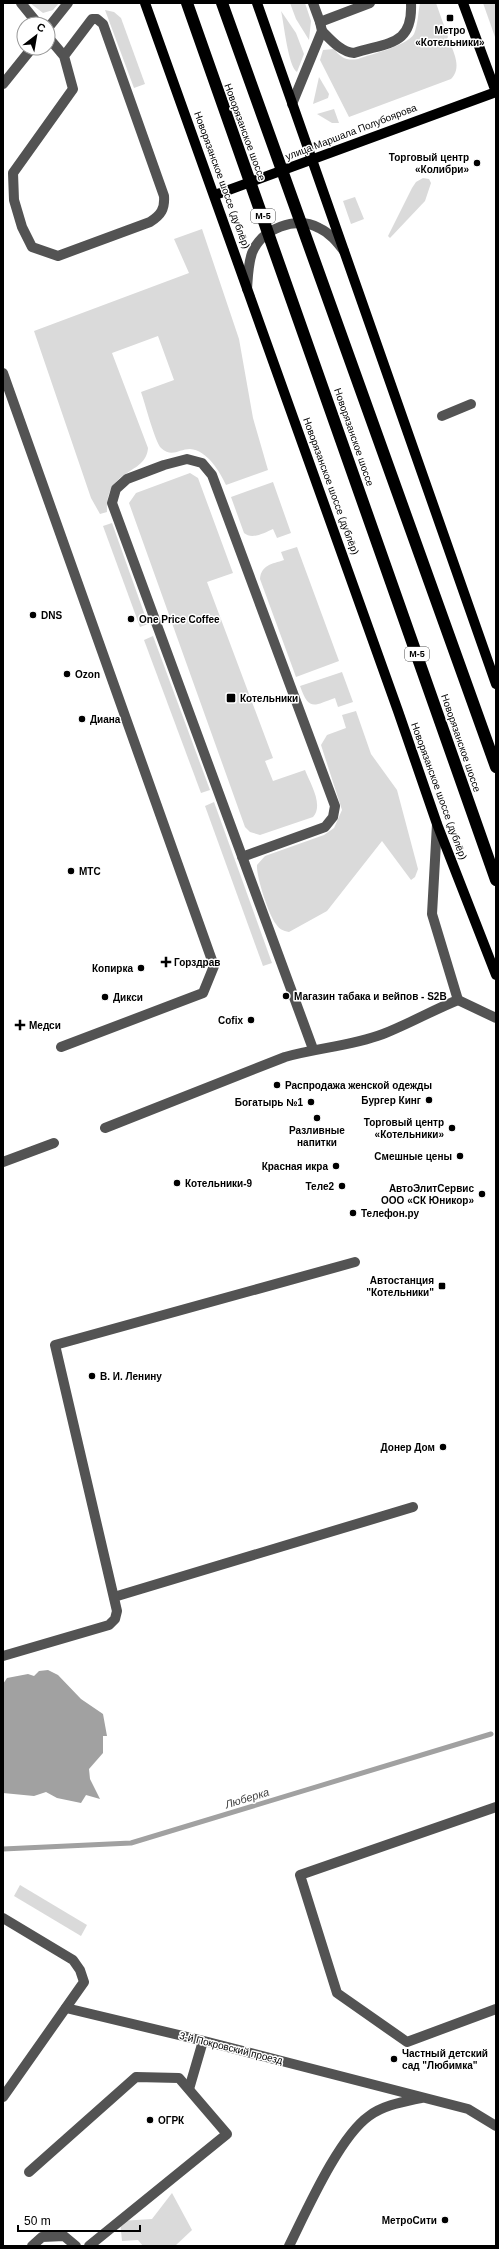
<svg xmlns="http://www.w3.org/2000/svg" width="499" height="2249" font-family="Arial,sans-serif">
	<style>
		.green { fill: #dadada }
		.water { fill: #a1a1a1 }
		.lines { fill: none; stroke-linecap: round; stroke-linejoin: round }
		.stream { stroke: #a1a1a1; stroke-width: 5 }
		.minor { stroke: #535353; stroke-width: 10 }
		.major { stroke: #000; stroke-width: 10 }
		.highway { stroke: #000; stroke-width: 12 }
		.poi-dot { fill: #000; stroke: #fff; stroke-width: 1.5 }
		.labels { text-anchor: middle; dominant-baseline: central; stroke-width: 3; stroke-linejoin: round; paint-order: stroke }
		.shield { fill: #fff; stroke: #4c4c4c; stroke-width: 1 }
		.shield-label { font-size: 9px; font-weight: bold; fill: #000 }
		.poi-label { font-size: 10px; font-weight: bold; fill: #000; stroke: #fff; text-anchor: start }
		.street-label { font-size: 10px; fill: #000; stroke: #fff }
		.water-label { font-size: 11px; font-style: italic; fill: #424242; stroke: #fff }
	</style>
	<rect width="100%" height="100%" fill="#fff"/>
	<g class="green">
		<polygon points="30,3 59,3 53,10 43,13"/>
		<polygon points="290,3 305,3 311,21 309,40 296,19"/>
		<path d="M 420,3 L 436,3 L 448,37 L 446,40 L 450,42 C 454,54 462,68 451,79 L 349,117 L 320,60 L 323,50 L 334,49 C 341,58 347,61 358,59 C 371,54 407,46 414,34 C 418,25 418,13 420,3 Z"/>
		<polygon points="483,3 496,3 496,37 495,37"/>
		<polygon points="105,10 114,12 121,18 145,84 134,88"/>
		<path d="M 281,11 L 296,33 L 304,54 L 297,72 C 288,66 284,23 281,11 Z"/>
		<polygon points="319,77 329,94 328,98 313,104"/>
		<polygon points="334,109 339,123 332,123 317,114"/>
		<polygon points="423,178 429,179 431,183 425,201 390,238 388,236 412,188 416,182"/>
		<polygon points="355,197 364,219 351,224 343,201"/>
		<path d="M 202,229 L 239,339 L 253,418 L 268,470 L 226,485 C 220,472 207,450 190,449 C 179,449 172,458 161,448 C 155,442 145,403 141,392 L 174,380 L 158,336 L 112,353 L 148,448 C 146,476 105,467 107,512 L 100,514 L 91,498 L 34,331 L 189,273 L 174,239 Z"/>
		<path d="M 190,473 L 198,478 L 233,573 L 207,582 L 273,758 L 265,761 L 273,781 L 305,770 C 310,783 324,805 313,817 L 260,835 L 250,832 L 245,827 L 129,503 L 136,493 Z"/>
		<path d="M 273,482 L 291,533 L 277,538 L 273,529 C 264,533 252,540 244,533 L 231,497 Z"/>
		<polygon points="112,523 148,624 140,627 103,526"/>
		<path d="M 297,547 L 339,661 L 296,677 L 260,579 C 261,565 272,564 284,560 L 281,552 Z"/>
		<polygon points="153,636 210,790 201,793 144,640"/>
		<path d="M 342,672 L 353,702 L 338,707 L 335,698 C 313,706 309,711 300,686 Z"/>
		<path d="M 356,711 L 371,754 L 397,790 L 418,869 L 415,877 L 411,880 L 382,841 L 327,911 L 289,932 C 283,931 279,929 276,924 C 269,916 256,876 257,865 L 265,856 L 324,835 L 334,828 L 342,810 L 321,745 L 327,735 L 346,728 L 342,715 Z"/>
		<polygon points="214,802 272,963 263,966 205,806"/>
		<polygon points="20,1885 87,1925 81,1936 14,1896"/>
		<polygon points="172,2193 192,2230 175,2246 143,2246 138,2240 122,2241 120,2221 152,2219"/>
	</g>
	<polygon class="water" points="48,1670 58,1675 81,1699 103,1714 107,1736 103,1736 103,1753 89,1769 90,1779 100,1799 86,1795 81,1803 57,1798 46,1792 34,1796 3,1793 3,1684 7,1678 28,1674 34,1676 39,1671"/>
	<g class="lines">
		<polyline class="stream" points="3,1849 131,1843 491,1734"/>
		<g class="minor">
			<polyline points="21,3 38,24"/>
			<polyline points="313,3 320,22 370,3"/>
			<polyline points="48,28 68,3"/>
			<path d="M 322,31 C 331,40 341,52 354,53 C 388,42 413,46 411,3"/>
			<path d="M 48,37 L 64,56 L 73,89 L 13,173 L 14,200 L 22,227 L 32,247 L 58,256 L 150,222 C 161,215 165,209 164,196 L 103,24 L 97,19 L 92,19 L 64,56"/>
			<polyline points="3,84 32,48"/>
			<polyline points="292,104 322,31 320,22"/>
			<path d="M 247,289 C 248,276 248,265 252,253 C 262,228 296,216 319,228 C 330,233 337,242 344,251"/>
			<polyline points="3,373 214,966 203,993 61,1047"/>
			<polyline points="442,416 471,404"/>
			<polyline points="437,824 432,914 458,1000"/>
			<polyline points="242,857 325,827 333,817 335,806 212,475 202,463 187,459 164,465 127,479 116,489 112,503 313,1049"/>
			<path d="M 105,1128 L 285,1057 C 317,1048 351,1046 383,1034 C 409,1024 433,1010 458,1000 L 496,1018"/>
			<polyline points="3,1162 54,1143"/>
			<polyline points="114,1597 413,1507"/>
			<polyline points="3,1656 109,1625 115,1619 117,1611 55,1345 355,1262"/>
			<polyline points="496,1807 300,1875 337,1993 407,2042 496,2009"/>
			<polyline points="3,1918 73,1960 80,1970 84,1982 3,2097"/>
			<polyline points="66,2008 208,2042 468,2109 496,2126"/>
			<polyline points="189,2089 203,2041"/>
			<polyline points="29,2172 136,2077 179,2078 227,2134 89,2246"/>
			<polyline points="32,2246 42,2237 64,2236 76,2246"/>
			<path d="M 289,2246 C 306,2212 339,2137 369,2116 C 384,2105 403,2102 421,2098"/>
		</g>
		<g class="major">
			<polyline points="145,3 398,711 437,824 496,975"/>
			<polyline points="257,3 496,684"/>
			<polyline points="215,195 496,92 463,3"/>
		</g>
		<g class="highway">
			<polyline points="187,3 496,880"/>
			<polyline points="222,3 496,767"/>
		</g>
	</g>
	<g class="poi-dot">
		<rect x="446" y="14" width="8" height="8" rx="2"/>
		<circle cx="477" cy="163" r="4"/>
		<circle cx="33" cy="615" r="4"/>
		<circle cx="131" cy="619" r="4"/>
		<circle cx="67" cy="674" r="4"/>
		<rect x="226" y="693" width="10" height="10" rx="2"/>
		<circle cx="82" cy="719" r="4"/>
		<circle cx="71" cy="871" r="4"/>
		<path d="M164 956h4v4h4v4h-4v4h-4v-4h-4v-4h4z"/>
		<circle cx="141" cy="968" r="4"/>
		<circle cx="286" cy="996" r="4"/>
		<circle cx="105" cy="997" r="4"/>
		<circle cx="251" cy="1020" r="4"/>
		<path d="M18 1019h4v4h4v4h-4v4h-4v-4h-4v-4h4z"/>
		<circle cx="277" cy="1085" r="4"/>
		<circle cx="429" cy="1100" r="4"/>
		<circle cx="311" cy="1102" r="4"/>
		<circle cx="317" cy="1118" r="4"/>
		<circle cx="452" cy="1128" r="4"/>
		<circle cx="460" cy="1156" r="4"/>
		<circle cx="336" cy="1166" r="4"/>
		<circle cx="177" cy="1183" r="4"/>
		<circle cx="342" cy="1186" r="4"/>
		<circle cx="482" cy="1194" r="4"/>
		<circle cx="353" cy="1213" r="4"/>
		<rect x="438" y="1282" width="8" height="8" rx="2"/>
		<circle cx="92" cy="1376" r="4"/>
		<circle cx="443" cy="1447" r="4"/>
		<circle cx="394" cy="2059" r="4"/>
		<circle cx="150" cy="2120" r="4"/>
		<circle cx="445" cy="2220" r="4"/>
	</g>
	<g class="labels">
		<g class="shield">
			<rect x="251" y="209" width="24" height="14" rx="3"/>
			<rect x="405" y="647" width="24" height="14" rx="3"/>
		</g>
		<g class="shield-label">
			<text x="263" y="216">М-5</text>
			<text x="417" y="654">М-5</text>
		</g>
		<g class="poi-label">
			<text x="450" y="30" text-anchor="middle">Метро<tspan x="450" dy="12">«Котельники»</tspan></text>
			<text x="469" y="157" text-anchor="end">Торговый центр<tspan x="469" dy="12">«Колибри»</tspan></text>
			<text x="41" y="615">DNS</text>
			<text x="139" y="619">One Price Coffee</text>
			<text x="75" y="674">Ozon</text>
			<text x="240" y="698">Котельники</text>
			<text x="90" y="719">Диана</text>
			<text x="79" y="871">МТС</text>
			<text x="174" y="962">Горздрав</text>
			<text x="133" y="968" text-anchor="end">Копирка</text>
			<text x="294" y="996">Магазин табака и вейпов - S2B</text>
			<text x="113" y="997">Дикси</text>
			<text x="243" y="1020" text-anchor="end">Cofix</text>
			<text x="29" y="1025">Медси</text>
			<text x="285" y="1085">Распродажа женской одежды</text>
			<text x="421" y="1100" text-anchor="end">Бургер Кинг</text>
			<text x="303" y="1102" text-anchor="end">Богатырь №1</text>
			<text x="444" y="1122" text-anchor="end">Торговый центр<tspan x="444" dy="12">«Котельники»</tspan></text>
			<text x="317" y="1130" text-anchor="middle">Разливные<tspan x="317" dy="12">напитки</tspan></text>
			<text x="452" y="1156" text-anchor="end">Смешные цены</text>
			<text x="328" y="1166" text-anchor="end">Красная икра</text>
			<text x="185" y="1183">Котельники-9</text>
			<text x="334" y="1186" text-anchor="end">Теле2</text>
			<text x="474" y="1188" text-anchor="end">АвтоЭлитСервис<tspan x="474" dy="12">ООО «СК Юникор»</tspan></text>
			<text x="361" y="1213">Телефон.ру</text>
			<text x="434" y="1280" text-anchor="end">Автостанция<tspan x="434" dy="12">"Котельники"</tspan></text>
			<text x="100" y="1376">В. И. Ленину</text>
			<text x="435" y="1447" text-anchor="end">Донер Дом</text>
			<text x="402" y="2053">Частный детский<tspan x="402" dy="12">сад "Любимка"</tspan></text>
			<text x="158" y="2120">ОГРК</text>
			<text x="437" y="2220" text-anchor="end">МетроСити</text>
		</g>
		<g class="street-label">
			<text transform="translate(245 132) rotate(70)">Новорязанское шоссе</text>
			<text transform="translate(351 132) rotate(-21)">улица Маршала Полубоярова</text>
			<text transform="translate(222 180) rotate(70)">Новорязанское шоссе (дублёр)</text>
			<text transform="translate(354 437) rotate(71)">Новорязанское шоссе</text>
			<text transform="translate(331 486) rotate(70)">Новорязанское шоссе (дублёр)</text>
			<text transform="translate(461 743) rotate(71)">Новорязанское шоссе</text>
			<text transform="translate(439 791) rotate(70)">Новорязанское шоссе (дублёр)</text>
			<text transform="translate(231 2048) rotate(14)">3-й Покровский проезд</text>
		</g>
		<g class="water-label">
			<text transform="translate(247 1798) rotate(-17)">Люберка</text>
		</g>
	</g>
	<rect width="499" height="2249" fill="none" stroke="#000000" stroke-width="8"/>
	<g transform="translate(36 36) rotate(31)"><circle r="19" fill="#ffffff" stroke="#999999"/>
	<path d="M0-3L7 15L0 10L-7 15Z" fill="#000000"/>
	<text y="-6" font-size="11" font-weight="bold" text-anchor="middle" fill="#000000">С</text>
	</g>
	<path d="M18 2225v6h122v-6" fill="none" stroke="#000000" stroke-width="2"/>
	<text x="24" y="2225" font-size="12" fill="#000000" stroke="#ffffff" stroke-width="3" paint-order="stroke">50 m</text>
</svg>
